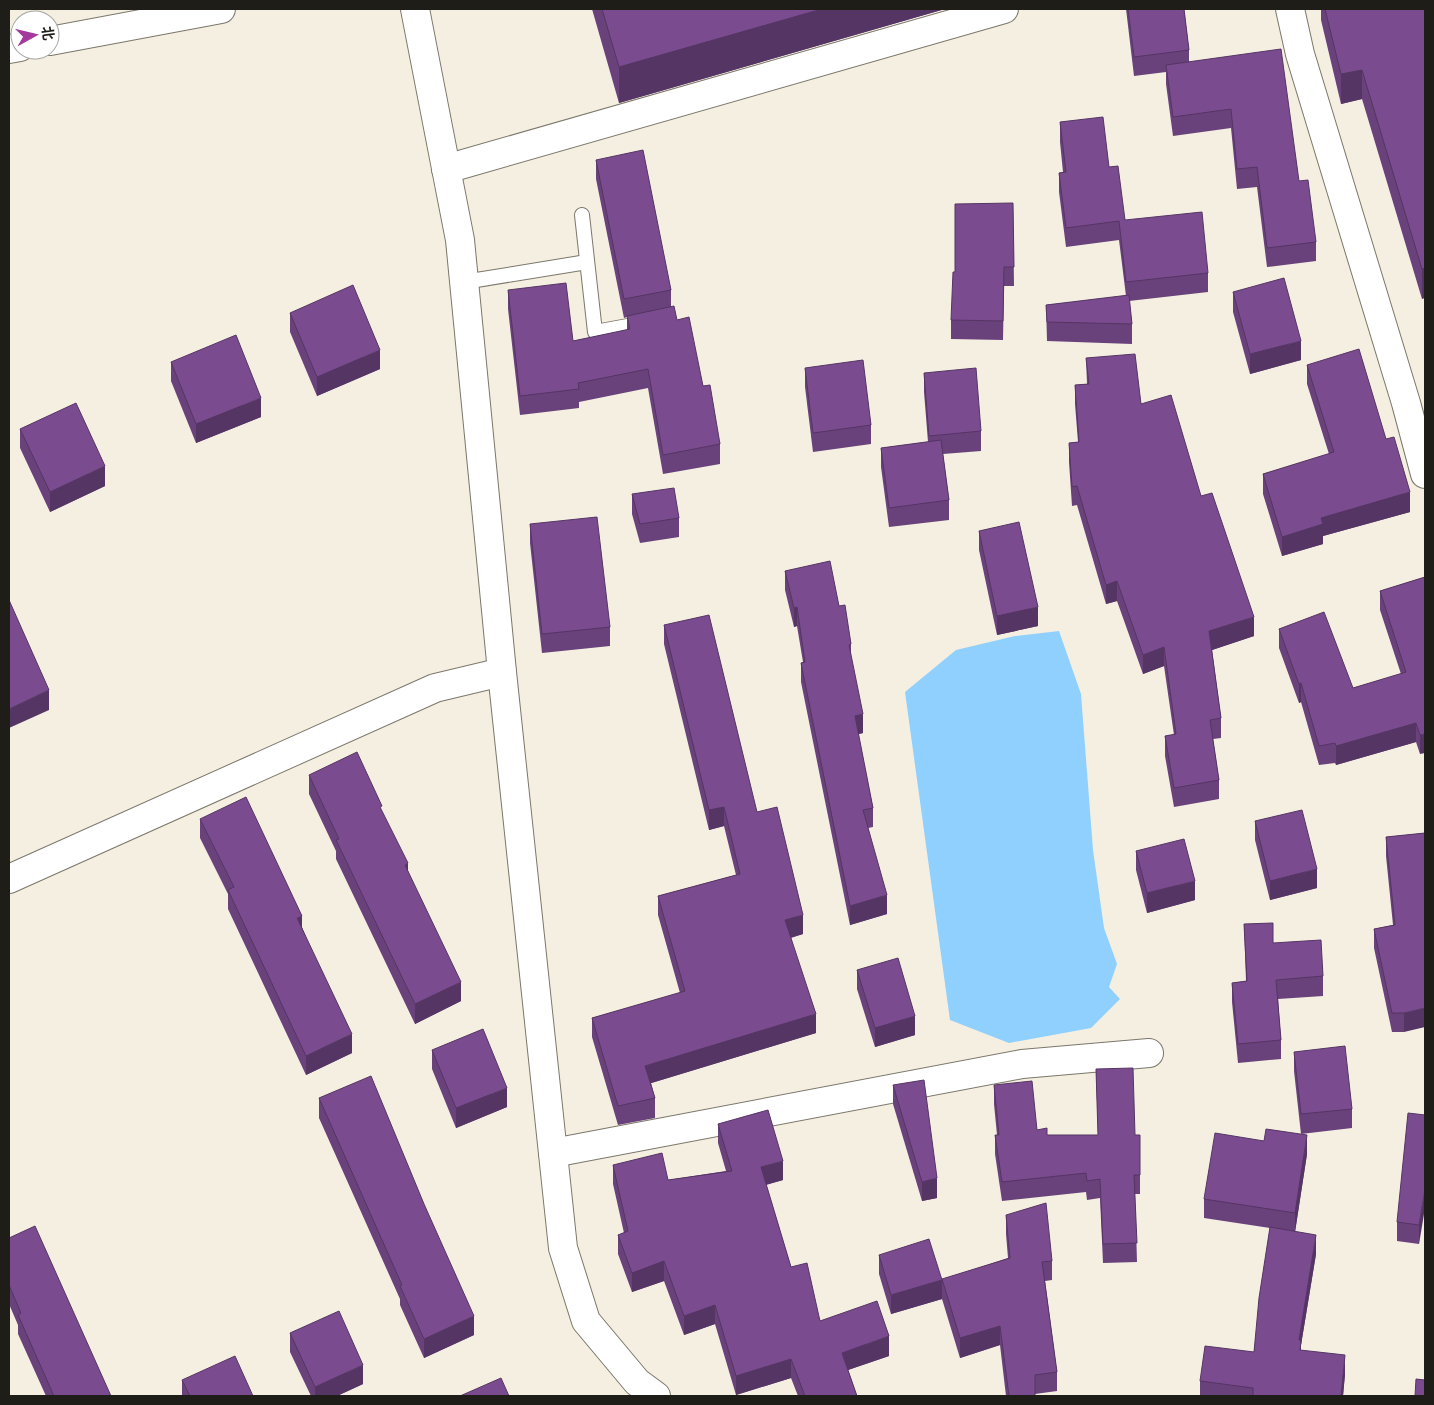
<svg xmlns="http://www.w3.org/2000/svg" width="1434" height="1405" font-family="'Playfair Display','Noto Sans SC',serif">
	<style>
		.water { fill: #8fd0fe }
		.lines { fill: none; stroke-linecap: round; stroke-linejoin: round }
		.lane-casing { stroke: #7b776b; stroke-width: 16 }
		.street-casing { stroke: #7b776b; stroke-width: 30 }
		.secondary-casing { stroke: #7b776b; stroke-width: 30 }
		.lane { stroke: #fff; stroke-width: 14 }
		.street { stroke: #fff; stroke-width: 28 }
		.secondary { stroke: #fff; stroke-width: 28 }
		.wall { fill: #69417b }
		.shaded-wall { fill: #553564 }
		.building { fill: #7a4c8f; stroke: #553564 }
	</style>
	<rect width="100%" height="100%" fill="#f4efe1"/>
	<polygon class="water" points="1059,631 1081,694 1093,850 1104,928 1117,964 1109,987 1120,999 1091,1028 1009,1043 950,1020 905,692 956,650 1015,636"/>
	<g class="lines">
		<g class="lane-casing">
			<g id="lane">
				<polyline points="582,215 595,332 644,323"/>
				<polyline points="464,282 587,262"/>
			</g>
		</g>
		<g class="street-casing">
			<g id="street">
				<polyline points="1290,9 1300,54 1406,403 1425,474"/>
				<polyline points="50,41 221,9"/>
				<polyline points="9,49 20,47"/>
				<polyline points="446,169 1004,9"/>
				<polyline points="9,879 435,688 502,672"/>
				<polyline points="553,1153 1022,1064 1149,1053"/>
			</g>
		</g>
		<g class="secondary-casing">
			<polyline id="secondary" points="415,9 460,240 502,672 563,1248 586,1321 637,1382 656,1396"/>
		</g>
		<use href="#lane" class="lane"/>
		<use href="#street" class="street"/>
		<use href="#secondary" class="secondary"/>
	</g>
	<g class="wall">
		<polygon points="592,9 945,9 619,103"/>
		<polygon points="1126,9 1184,9 1189,50 1189,62 1299,181 1316,242 1316,261 1267,267 1257,187 1237,189 1231,128 1173,136 1166,84 1166,72 1134,76"/>
		<polygon points="1321,9 1425,9 1422,299 1362,99 1341,104 1321,20"/>
		<polygon points="1060,122 1109,167 1125,220 1208,273 1208,292 1129,301 1132,324 1132,344 1047,341 1046,305 1126,296 1119,240 1066,247 1059,192 1059,173 1063,172 1060,142"/>
		<polygon points="596,160 671,290 671,307 703,386 720,444 720,464 663,474 648,388 579,402 579,408 520,415 508,309 508,290 573,341 627,330 627,317 624,318 596,179"/>
		<polygon points="1013,203 1014,286 1004,286 1003,340 951,339 951,320"/>
		<polygon points="1233,292 1301,360 1250,374 1233,312"/>
		<polygon points="290,313 380,369 317,396 290,332"/>
		<polygon points="1086,358 1141,404 1201,496 1254,636 1212,650 1221,718 1221,738 1213,739 1219,780 1219,799 1174,807 1165,756 1165,736 1174,735 1164,666 1143,674 1117,601 1106,604 1077,505 1072,506 1069,462 1069,443 1078,442 1075,404 1075,385 1087,384"/>
		<polygon points="171,362 261,417 196,443 171,381"/>
		<polygon points="1307,365 1386,439 1410,512 1323,536 1323,544 1282,556 1263,494 1263,474 1329,454 1307,384"/>
		<polygon points="805,368 871,425 871,444 813,452 805,387"/>
		<polygon points="924,373 981,431 981,451 943,454 949,500 949,520 889,527 881,467 881,448 928,442 924,392"/>
		<polygon points="20,429 105,486 50,512 20,448"/>
		<polygon points="632,494 679,518 679,537 640,543 632,514"/>
		<polygon points="530,524 610,627 610,646 542,653 530,543"/>
		<polygon points="979,531 1038,626 997,635 979,550"/>
		<polygon points="785,571 839,606 851,644 851,658 863,733 858,734 873,808 873,827 868,828 887,914 850,925 801,682 801,663 803,662 797,626 794,627 785,590"/>
		<polygon points="1425,577 1420,754 1416,742 1336,765 1335,763 1319,765 1301,702 1299,703 1279,648 1279,629 1353,688 1401,674 1380,610 1380,591"/>
		<polygon points="664,625 757,812 803,934 791,938 816,1033 651,1083 655,1098 655,1118 618,1125 592,1037 592,1018 680,993 658,915 658,896 736,875 724,826 709,830 664,644"/>
		<polygon points="309,775 382,812 408,871 461,1001 415,1024 336,859 336,851 309,794"/>
		<polygon points="200,819 302,927 352,1053 306,1075 228,909 228,894 200,838"/>
		<polygon points="1255,821 1317,888 1270,900 1255,840"/>
		<polygon points="1425,833 1404,1032 1392,1032 1374,948 1374,929 1393,925 1386,856 1386,837"/>
		<polygon points="1136,851 1195,900 1147,913 1136,870"/>
		<polygon points="1244,924 1323,976 1323,996 1278,999 1281,1040 1281,1059 1238,1063 1232,1002 1232,983 1246,981"/>
		<polygon points="857,970 915,1035 875,1047 857,989"/>
		<polygon points="432,1050 507,1107 456,1128 432,1069"/>
		<polygon points="1294,1052 1352,1109 1352,1128 1301,1134 1294,1071"/>
		<polygon points="1096,1069 1135,1135 1140,1135 1140,1194 1135,1194 1137,1262 1103,1263 1100,1198 1087,1200 1086,1192 1002,1201 995,1154 995,1135 997,1135 994,1104 994,1085 1037,1130 1047,1135 1098,1135"/>
		<polygon points="893,1085 937,1198 922,1201 893,1104"/>
		<polygon points="319,1098 474,1335 424,1358 400,1305 400,1299 319,1118"/>
		<polygon points="1425,1115 1419,1244 1397,1241 1397,1222"/>
		<polygon points="718,1124 783,1180 766,1185 791,1267 820,1321 889,1356 848,1370 857,1396 798,1396 791,1378 736,1395 715,1324 684,1335 664,1281 632,1292 618,1254 618,1235 624,1233 613,1184 613,1165 668,1180 726,1171 718,1143"/>
		<polygon points="1307,1154 1295,1232 1316,1254 1301,1345 1301,1351 1345,1374 1343,1396 1200,1396 1200,1381 1254,1352 1270,1228 1204,1218 1204,1199"/>
		<polygon points="1006,1215 1052,1261 1052,1280 1045,1281 1057,1372 1057,1391 1035,1394 1035,1396 1006,1396 1000,1345 960,1358 942,1299 891,1314 879,1274 879,1255 942,1280 1008,1258 1006,1234"/>
		<polygon points="9,1238 111,1396 46,1396 18,1334 18,1325 9,1304"/>
		<polygon points="290,1333 363,1384 337,1396 311,1396 290,1352"/>
		<polygon points="182,1380 253,1396 182,1396"/>
	</g>
	<g class="shaded-wall">
		<polygon points="822,9 945,9 619,103 619,67"/>
		<polygon points="1362,70 1362,99 1341,104 1341,74"/>
		<polygon points="1425,268 1425,298 1422,299 1422,269"/>
		<polygon points="1301,341 1301,360 1250,374 1250,354"/>
		<polygon points="380,350 380,369 317,396 317,377"/>
		<polygon points="261,398 261,417 196,443 196,424"/>
		<polygon points="105,466 105,486 50,512 50,492"/>
		<polygon points="1410,492 1410,512 1323,536 1323,544 1282,556 1282,537 1321,518"/>
		<polygon points="1117,581 1117,601 1106,604 1106,585"/>
		<polygon points="797,607 797,626 794,627 794,608"/>
		<polygon points="1038,607 1038,626 997,635 997,616"/>
		<polygon points="1254,617 1254,636 1209,651 1209,631"/>
		<polygon points="1164,647 1164,666 1143,674 1143,655"/>
		<polygon points="1301,683 1301,702 1299,703 1299,684"/>
		<polygon points="49,690 49,710 9,728 9,709"/>
		<polygon points="863,714 863,733 855,735 855,716"/>
		<polygon points="1416,723 1416,742 1336,765 1336,746"/>
		<polygon points="1425,734 1425,753 1420,754 1420,735"/>
		<polygon points="724,807 724,826 709,830 709,810"/>
		<polygon points="408,863 408,882 405,865"/>
		<polygon points="1317,869 1317,888 1270,900 1270,881"/>
		<polygon points="1195,881 1195,900 1147,913 1147,893"/>
		<polygon points="887,895 887,914 850,925 850,906"/>
		<polygon points="803,915 803,934 785,939 785,920"/>
		<polygon points="302,916 302,935 297,918"/>
		<polygon points="461,982 461,1001 415,1024 415,1004"/>
		<polygon points="1425,1008 1425,1027 1404,1032 1404,1013"/>
		<polygon points="816,1014 816,1033 645,1085 645,1066"/>
		<polygon points="915,1016 915,1035 875,1047 875,1028"/>
		<polygon points="352,1034 352,1053 306,1075 306,1056"/>
		<polygon points="507,1088 507,1107 456,1128 456,1108"/>
		<polygon points="1307,1135 1307,1154 1295,1232 1295,1213"/>
		<polygon points="783,1161 783,1180 761,1186 761,1167"/>
		<polygon points="937,1178 937,1198 922,1201 922,1182"/>
		<polygon points="1425,1189 1425,1208 1419,1244 1419,1225"/>
		<polygon points="1316,1235 1316,1254 1301,1345 1301,1360 1299,1340"/>
		<polygon points="664,1261 664,1281 632,1292 632,1273"/>
		<polygon points="942,1280 942,1299 891,1314 891,1295"/>
		<polygon points="715,1305 715,1324 684,1335 684,1316"/>
		<polygon points="474,1316 474,1335 424,1358 424,1339"/>
		<polygon points="1000,1326 1000,1345 960,1358 960,1338"/>
		<polygon points="889,1336 889,1356 842,1372 842,1353"/>
		<polygon points="1345,1355 1345,1374 1343,1396 1341,1396"/>
		<polygon points="791,1359 791,1378 736,1395 736,1376"/>
		<polygon points="363,1365 363,1384 337,1396 315,1396 315,1387"/>
	</g>
	<g class="building">
		<polygon points="602,9 822,9 619,67"/>
		<polygon points="1128,9 1184,9 1189,50 1134,57"/>
		<polygon points="1325,9 1425,9 1425,268 1422,269 1362,70 1341,74"/>
		<polygon points="1281,49 1299,181 1308,180 1316,242 1267,248 1257,167 1237,169 1231,109 1173,117 1166,65"/>
		<polygon points="1103,117 1109,167 1118,166 1125,220 1202,212 1208,273 1126,282 1119,221 1066,228 1059,173 1066,172 1060,122"/>
		<polygon points="643,150 671,290 624,299 596,160"/>
		<polygon points="1013,203 1014,267 1004,267 1003,321 951,320 953,272 955,272 955,204"/>
		<polygon points="1284,278 1301,341 1250,354 1233,292"/>
		<polygon points="566,283 573,341 630,329 627,316 674,306 677,320 689,317 703,386 710,385 720,444 663,455 648,369 578,383 579,389 520,396 508,290"/>
		<polygon points="353,285 380,350 317,377 290,313"/>
		<polygon points="1129,295 1132,324 1047,322 1046,305"/>
		<polygon points="236,335 261,398 196,424 171,362"/>
		<polygon points="1359,349 1386,439 1394,437 1410,492 1321,518 1323,524 1282,537 1263,474 1334,452 1307,365"/>
		<polygon points="1135,354 1141,404 1171,395 1201,496 1212,493 1254,617 1209,631 1221,718 1210,720 1219,780 1174,788 1165,736 1176,734 1164,647 1143,655 1117,581 1106,585 1077,486 1072,487 1069,443 1079,442 1075,385 1089,384 1086,358"/>
		<polygon points="863,360 871,425 813,433 805,368"/>
		<polygon points="976,368 981,431 929,436 924,373"/>
		<polygon points="76,403 105,466 50,492 20,429"/>
		<polygon points="941,440 949,500 889,508 881,448"/>
		<polygon points="674,488 679,518 640,524 632,494"/>
		<polygon points="597,517 610,627 542,634 530,524"/>
		<polygon points="1019,522 1038,607 997,616 979,531"/>
		<polygon points="830,561 839,606 845,605 851,644 849,645 863,714 855,716 873,808 863,810 887,895 850,906 801,663 805,662 797,607 794,608 785,571"/>
		<polygon points="1425,577 1425,734 1420,735 1416,723 1336,746 1335,743 1319,746 1301,683 1299,684 1279,629 1324,612 1353,688 1406,672 1380,591"/>
		<polygon points="9,600 49,690 9,709"/>
		<polygon points="709,615 757,812 777,807 803,915 785,920 816,1014 645,1066 655,1098 618,1106 592,1018 685,991 658,896 740,874 724,807 709,810 664,625"/>
		<polygon points="357,752 382,806 380,807 408,863 405,865 461,982 415,1004 336,840 339,839 309,775"/>
		<polygon points="246,797 302,916 297,918 352,1034 306,1056 228,890 234,887 200,819"/>
		<polygon points="1302,810 1317,869 1270,881 1255,821"/>
		<polygon points="1425,833 1425,1008 1404,1013 1392,1013 1374,929 1395,925 1386,837"/>
		<polygon points="1184,839 1195,881 1147,893 1136,851"/>
		<polygon points="1273,923 1273,943 1321,940 1323,976 1276,980 1281,1040 1238,1044 1232,983 1247,981 1244,924"/>
		<polygon points="898,958 915,1016 875,1028 857,970"/>
		<polygon points="483,1029 507,1088 456,1108 432,1050"/>
		<polygon points="1345,1046 1352,1109 1301,1114 1294,1052"/>
		<polygon points="1133,1068 1135,1135 1140,1135 1140,1175 1134,1175 1137,1243 1103,1244 1100,1179 1087,1181 1086,1173 1002,1182 995,1135 999,1135 994,1085 1032,1081 1037,1130 1047,1128 1047,1135 1098,1135 1096,1069"/>
		<polygon points="371,1076 424,1204 474,1316 424,1339 400,1286 402,1285 319,1098"/>
		<polygon points="924,1080 937,1178 922,1182 893,1085"/>
		<polygon points="768,1110 783,1161 761,1167 791,1267 807,1263 820,1321 877,1301 889,1336 842,1353 857,1396 805,1396 791,1359 736,1376 715,1305 684,1316 664,1261 632,1273 618,1235 628,1231 613,1165 662,1153 668,1180 732,1171 718,1124"/>
		<polygon points="1408,1113 1425,1115 1425,1189 1419,1225 1397,1222"/>
		<polygon points="1266,1129 1307,1135 1295,1213 1204,1199 1215,1133 1264,1141"/>
		<polygon points="1046,1203 1052,1261 1042,1262 1057,1372 1035,1375 1035,1396 1009,1396 1000,1326 960,1338 942,1279 1010,1258 1006,1215"/>
		<polygon points="35,1226 111,1396 54,1396 18,1315 21,1313 9,1285 9,1238"/>
		<polygon points="1270,1227 1316,1235 1299,1340 1301,1340 1300,1350 1345,1355 1341,1396 1253,1396 1253,1388 1200,1381 1205,1346 1254,1352 1259,1298"/>
		<polygon points="929,1239 942,1280 891,1295 879,1255"/>
		<polygon points="339,1311 363,1365 315,1387 290,1333"/>
		<polygon points="235,1356 253,1396 190,1396 182,1380"/>
		<polygon points="501,1378 509,1396 460,1396"/>
		<polygon points="1416,1379 1425,1380 1425,1396 1415,1396"/>
	</g>
	<rect width="1434" height="1405" fill="none" stroke="#1f1d18" stroke-width="20"/>
	<g transform="translate(35 35) rotate(82)"><circle r="24" fill="#ffffff" stroke="#a5a5a3"/>
	<path d="M0-4L9 19L0 12L-9 19Z" fill="#a43a9c"/>
	<text y="-8" font-size="14" font-weight="bold" text-anchor="middle" fill="#1f1d18">北</text>
	</g>
</svg>
